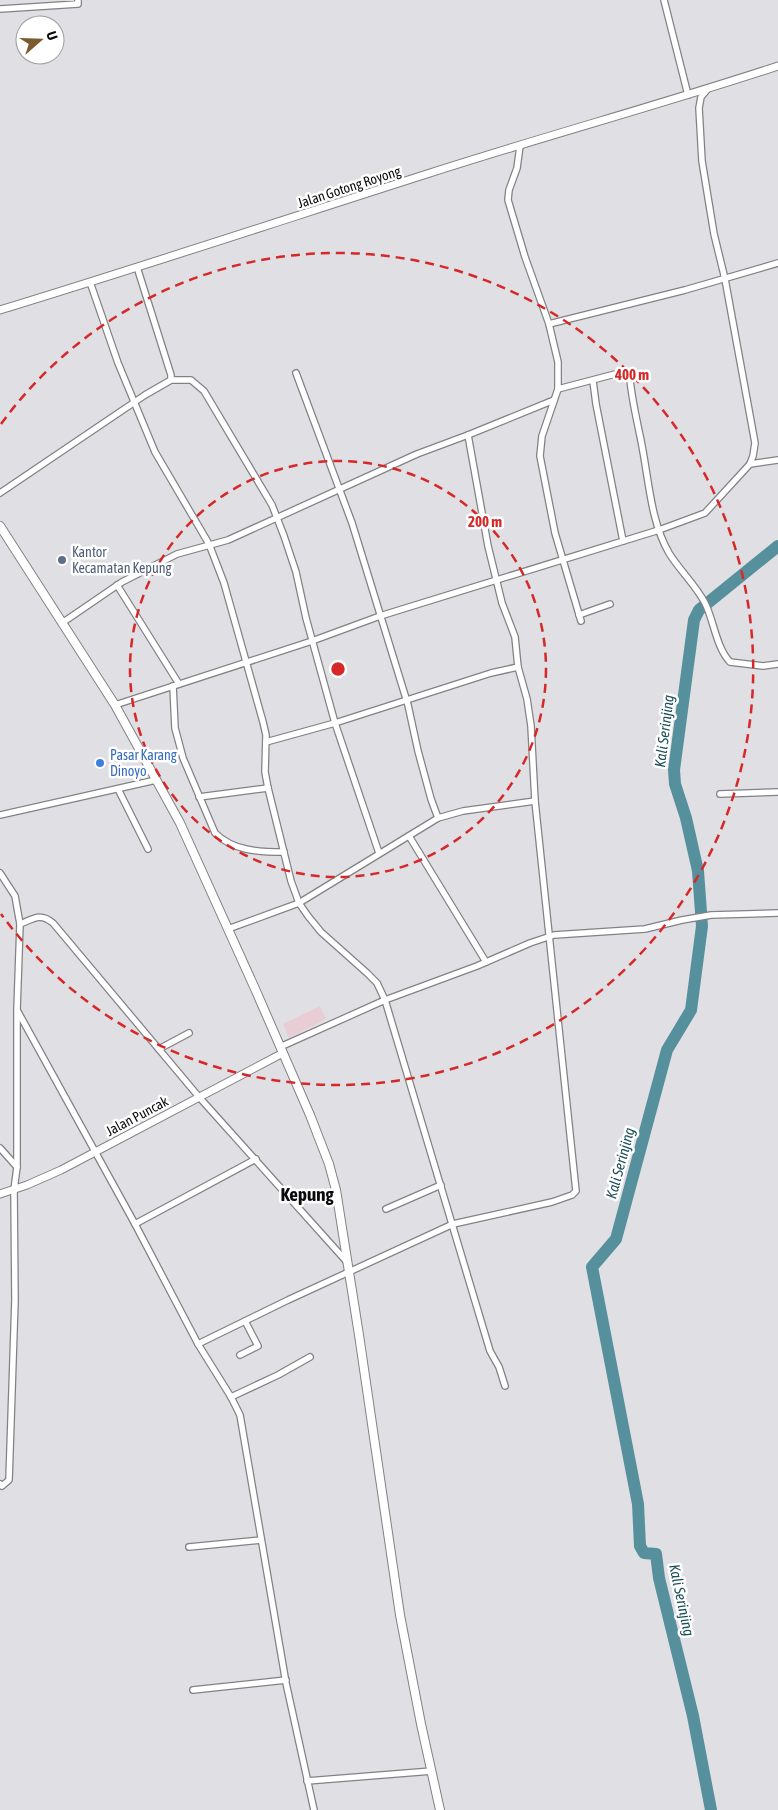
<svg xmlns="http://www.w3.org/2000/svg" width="778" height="1810" font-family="'Asap Condensed',sans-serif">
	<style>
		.commercial { fill: #e8ced4 }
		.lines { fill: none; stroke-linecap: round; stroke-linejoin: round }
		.river { stroke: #57909d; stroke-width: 12 }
		.minor-casing { stroke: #828186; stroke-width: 8 }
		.tertiary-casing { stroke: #828186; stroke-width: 9 }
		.secondary-casing { stroke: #828186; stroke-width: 10 }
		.minor { stroke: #fff; stroke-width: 5.5 }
		.tertiary { stroke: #fff; stroke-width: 7 }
		.secondary { stroke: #fff; stroke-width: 8 }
		.ring { fill: none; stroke: #d62828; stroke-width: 2.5; stroke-dasharray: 9 6 }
		.service-dot { fill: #5c6f8a; stroke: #fff; stroke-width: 2 }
		.shop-dot { fill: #3f7fe0; stroke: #fff; stroke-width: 2 }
		.labels { text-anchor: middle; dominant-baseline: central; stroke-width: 5; stroke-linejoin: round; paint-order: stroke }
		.street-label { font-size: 14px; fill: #0b0b0d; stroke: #fff }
		.service-label { font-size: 14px; fill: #4e5e75; stroke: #fff; text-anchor: start }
		.shop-label { font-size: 14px; fill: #366cbe; stroke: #fff; text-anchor: start }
		.water-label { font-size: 15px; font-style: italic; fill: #1b4e58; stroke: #fff }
		.district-label { font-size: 19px; font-weight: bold; fill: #0b0b0d; stroke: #fff }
		.centre { fill: #d62828; stroke: #fff; stroke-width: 2.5 }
		.ring-label { font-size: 15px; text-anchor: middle; font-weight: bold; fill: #d62828; stroke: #fff; stroke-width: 5; stroke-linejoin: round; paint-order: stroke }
	</style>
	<rect width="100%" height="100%" fill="#dfdfe4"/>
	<polygon class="commercial" points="320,1006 326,1019 289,1038 283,1024"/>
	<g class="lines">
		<polyline class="river" points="711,1810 693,1716 659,1578 656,1554 644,1553 640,1546 638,1504 592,1267 616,1239 667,1050 691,1010 702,926 698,871 686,818 675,784 674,770 694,620 699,610 778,546"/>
		<g class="minor-casing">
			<g id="minor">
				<polyline points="664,0 688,95"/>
				<polyline points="0,9 78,4 78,0"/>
				<polyline points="520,146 517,168 509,190 508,200 525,257 549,324 558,362 558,389 542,436 540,456 555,533 581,621"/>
				<polyline points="90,282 118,363 155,452 209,544 224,583 263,722 266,735 265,772 268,788 291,881 299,903 308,916 321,932 367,973 377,983 385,1000 490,1351 499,1367 505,1386"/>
				<polyline points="549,324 685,290 778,263"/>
				<polyline points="296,373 352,523 408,705 418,751 431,799 438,818"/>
				<polyline points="171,380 191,380 204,391 272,505 284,536 296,572 306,618 335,723 379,853"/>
				<polyline points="593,381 596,404 623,541"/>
				<path d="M 558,389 L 619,373 C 625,372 627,374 630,379 C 632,402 638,424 642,446 C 649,482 651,522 669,553 C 680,571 695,584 705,603 C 714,621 716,647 730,662 L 763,666 L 778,664"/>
				<polyline points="750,464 778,460"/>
				<polyline points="0,493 145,395 171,380 171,375 137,267"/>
				<polyline points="117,585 179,684"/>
				<polyline points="579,615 610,604"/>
				<polyline points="62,623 122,582 177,554 228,540 417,454 468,435 554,400"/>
				<path d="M 173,686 L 175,728 L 183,758 L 215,833 C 233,851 259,852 284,852"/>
				<polyline points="115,705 312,641 380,616 659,530 705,513 750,464 753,456 755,443 725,279 714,234 702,161 699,108 701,97 707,90"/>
				<polyline points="266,742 335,723 491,673 518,667"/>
				<polyline points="118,789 148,849"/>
				<polyline points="720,794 778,792"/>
				<polyline points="199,797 268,788"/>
				<polyline points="0,815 156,780"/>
				<polyline points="409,836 486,962"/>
				<polyline points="0,873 15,896 20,924 17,1010 135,1224 198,1344 231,1397 240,1415 286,1683 314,1810"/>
				<path d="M 20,924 C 33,919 40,912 53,923 L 199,1097 L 347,1262"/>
				<polyline points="228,929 299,903 438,818 463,811 535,801"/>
				<polyline points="280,1047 385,1000 477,966 530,943 554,935 645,929 682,920 711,915 778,913"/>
				<polyline points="159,1049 189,1033"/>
				<polyline points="0,1148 17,1167"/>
				<polyline points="386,1209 441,1185"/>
				<polyline points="135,1224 256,1159"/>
				<polyline points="198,1344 288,1300 453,1224 552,1202 572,1195 576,1191 535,801 531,726 527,699 518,667 515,637 502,603 488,546 468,435"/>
				<polyline points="240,1355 258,1346 245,1321"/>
				<polyline points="231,1397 278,1375 310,1357"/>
				<polyline points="0,1484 2,1486 9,1480 15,1300 14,1190 17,1167 17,1012"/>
				<polyline points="189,1547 261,1540"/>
				<polyline points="193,1690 286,1680"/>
				<polyline points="307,1781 432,1771"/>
			</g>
		</g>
		<g class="tertiary-casing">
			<g id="tertiary">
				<path d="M 0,310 C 144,266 286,219 430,173 C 545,136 663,104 778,66"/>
				<polyline points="0,1194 27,1185 61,1170 283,1053"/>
			</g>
		</g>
		<g class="secondary-casing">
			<polyline id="secondary" points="0,526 115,705 180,823 256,991 310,1115 329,1164 336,1190 359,1335 400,1615 421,1724 440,1810"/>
		</g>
		<use href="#minor" class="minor"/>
		<use href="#tertiary" class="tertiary"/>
		<use href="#secondary" class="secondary"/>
	</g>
	<g class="ring">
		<circle cx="338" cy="669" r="208"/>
		<path d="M1 424A416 416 0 1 1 1 914"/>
	</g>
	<circle class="service-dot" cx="62" cy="560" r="5"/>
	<circle class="shop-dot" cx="100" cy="763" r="5"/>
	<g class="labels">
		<g class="street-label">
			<text transform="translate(349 187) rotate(-18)">Jalan Gotong Royong</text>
			<text transform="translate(137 1116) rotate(-28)">Jalan Puncak</text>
		</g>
		<g class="service-label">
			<text x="72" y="552">Kantor<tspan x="72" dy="16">Kecamatan Kepung</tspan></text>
		</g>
		<g class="shop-label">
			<text x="110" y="755">Pasar Karang<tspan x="110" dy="16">Dinoyo</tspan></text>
		</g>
		<g class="water-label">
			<text transform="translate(664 731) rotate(-83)">Kali Serinjing</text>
			<text transform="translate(620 1163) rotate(-75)">Kali Serinjing</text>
			<text transform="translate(682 1600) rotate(78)">Kali Serinjing</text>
		</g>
		<g class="district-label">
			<text x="307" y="1194">Kepung</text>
		</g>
	</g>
	<circle cx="338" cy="669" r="8" class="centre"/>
	<g class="ring-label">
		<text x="632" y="380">400 m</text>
		<text x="485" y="527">200 m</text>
	</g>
	<g transform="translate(40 40) rotate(70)"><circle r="24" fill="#ffffff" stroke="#9d9d9e"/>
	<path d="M0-4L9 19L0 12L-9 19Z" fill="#7a5c30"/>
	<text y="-8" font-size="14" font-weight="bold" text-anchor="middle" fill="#0b0b0d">U</text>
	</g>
</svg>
